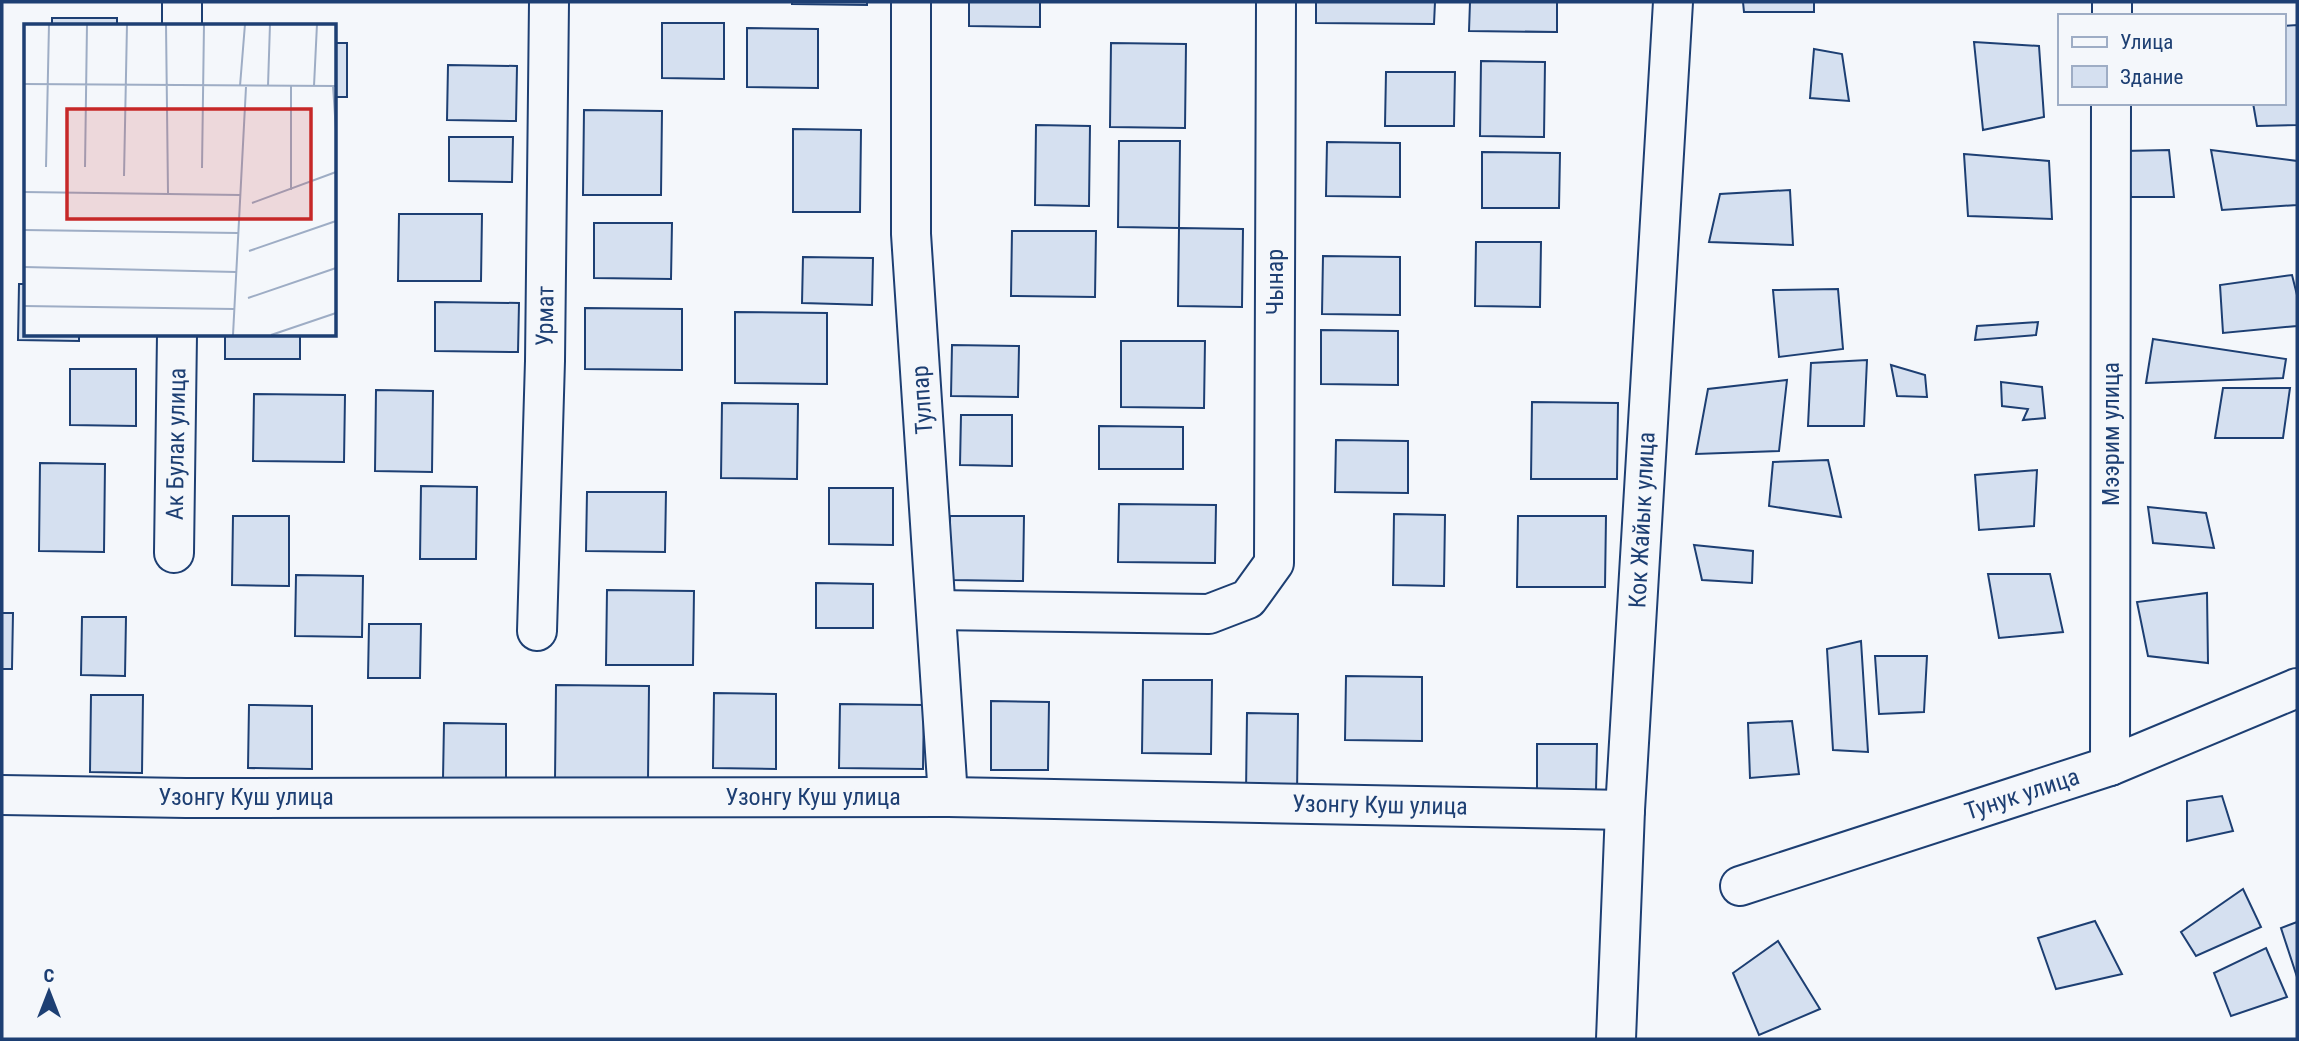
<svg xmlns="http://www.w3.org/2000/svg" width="2299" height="1041" font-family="'Roboto Condensed',sans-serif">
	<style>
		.building { fill: #d5e0f0; stroke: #1d3f73; stroke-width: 2 }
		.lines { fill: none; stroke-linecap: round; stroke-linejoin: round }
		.minor-casing { stroke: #1d3f73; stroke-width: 42 }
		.minor { stroke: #f4f7fb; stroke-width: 38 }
		.labels { text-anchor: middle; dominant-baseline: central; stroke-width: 5; stroke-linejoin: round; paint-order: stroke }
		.street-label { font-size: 24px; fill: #1d3f73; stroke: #f4f7fb }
		.inset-road { fill: none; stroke: #9eadc5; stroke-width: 2 }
		.view { fill: #c62828; fill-opacity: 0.15; stroke: #c62828; stroke-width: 3.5 }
		.inset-edge { fill: none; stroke: #1d3f73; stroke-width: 3.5 }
	</style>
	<rect width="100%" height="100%" fill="#f4f7fb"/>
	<g class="building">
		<polygon points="792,2 867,2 867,5 792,4"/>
		<polygon points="969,2 1040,2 1040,27 969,26"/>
		<polygon points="1316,2 1435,2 1434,24 1316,23"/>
		<polygon points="1470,2 1557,2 1557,32 1469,31"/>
		<polygon points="1743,2 1814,2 1814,12 1744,12"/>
		<rect x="52" y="18" width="65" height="8"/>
		<polygon points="662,23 724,23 724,79 662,78"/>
		<polygon points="2297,25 2297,125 2257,126 2253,103 2283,103 2283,26"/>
		<polygon points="747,28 818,29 818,88 747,87"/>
		<polygon points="1974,42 2039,46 2044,117 1983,130"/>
		<rect x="334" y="43" width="13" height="54"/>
		<polygon points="1111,43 1186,44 1185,128 1110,127"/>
		<polygon points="1814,49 1842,54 1849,101 1810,98"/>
		<polygon points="1481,61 1545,62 1544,137 1480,136"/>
		<polygon points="448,65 517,66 516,121 447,120"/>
		<polygon points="1386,72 1455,72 1454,126 1385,126"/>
		<polygon points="584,110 662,111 661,195 583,195"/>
		<polygon points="1036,125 1090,126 1089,206 1035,205"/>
		<polygon points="793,129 861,130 860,212 793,212"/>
		<polygon points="449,137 513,137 512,182 449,181"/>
		<polygon points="1119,141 1180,141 1179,228 1118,227"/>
		<polygon points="1327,142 1400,143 1400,197 1326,196"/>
		<polygon points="2169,150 2174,197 2131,197 2124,151"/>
		<polygon points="2211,150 2297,161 2297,205 2222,210"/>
		<polygon points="1482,152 1560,153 1559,208 1482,208"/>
		<polygon points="1964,154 2049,161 2052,219 1968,216"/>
		<polygon points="1790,190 1793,245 1709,242 1720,194"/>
		<polygon points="399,214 482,214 481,281 398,281"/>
		<polygon points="594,223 672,223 671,279 594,278"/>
		<polygon points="1179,228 1243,229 1242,307 1178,306"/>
		<polygon points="1012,231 1096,231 1095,297 1011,296"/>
		<polygon points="1476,242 1541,242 1540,307 1475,306"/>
		<polygon points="1323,256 1400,257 1400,315 1322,314"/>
		<polygon points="803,257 873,258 872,305 802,303"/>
		<polygon points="2292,275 2297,295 2297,326 2223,333 2220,285"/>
		<polygon points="19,284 26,284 26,334 79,334 79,341 18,340"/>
		<polygon points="1838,289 1843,349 1779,357 1773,290"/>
		<polygon points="435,302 519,303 518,352 435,351"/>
		<polygon points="585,308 682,309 682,370 585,369"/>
		<polygon points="735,312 827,313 827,384 735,383"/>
		<polygon points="2038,322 2036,335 1975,340 1977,326"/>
		<polygon points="1321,330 1398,331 1398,385 1321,384"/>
		<rect x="225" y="334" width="75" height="25"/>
		<polygon points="2153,339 2286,359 2283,378 2146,383"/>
		<polygon points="1121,341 1205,341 1204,408 1121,407"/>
		<polygon points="952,345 1019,346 1018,397 951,396"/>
		<polygon points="1867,360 1864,426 1808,426 1811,363"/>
		<polygon points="1891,365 1925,375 1927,397 1897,396"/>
		<polygon points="70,369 136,369 136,426 70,425"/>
		<polygon points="1787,380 1779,451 1696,454 1708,389"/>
		<polygon points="2001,382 2042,387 2045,418 2023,420 2028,409 2002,406"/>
		<polygon points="2223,388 2290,388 2283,438 2215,438"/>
		<polygon points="376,390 433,391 432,472 375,471"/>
		<polygon points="254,394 345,395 344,462 253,461"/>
		<polygon points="1532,402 1618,403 1617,479 1531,479"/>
		<polygon points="722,403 798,404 797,479 721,478"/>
		<polygon points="961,415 1012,415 1012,466 960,465"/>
		<polygon points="1099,426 1183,427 1183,469 1099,469"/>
		<polygon points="1336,440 1408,441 1408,493 1335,492"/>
		<polygon points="1828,460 1841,517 1769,506 1773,462"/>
		<polygon points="40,463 105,464 104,552 39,551"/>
		<polygon points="2037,470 2034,526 1979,530 1975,475"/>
		<polygon points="421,486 477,487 476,559 420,559"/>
		<polygon points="829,488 893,488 893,545 829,544"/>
		<polygon points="587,492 666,492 665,552 586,551"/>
		<polygon points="1119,504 1216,505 1215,563 1118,562"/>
		<polygon points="2148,507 2206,513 2214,548 2153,543"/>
		<polygon points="1394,514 1445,515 1444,586 1393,585"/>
		<polygon points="233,516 289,516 289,586 232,585"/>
		<polygon points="950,516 1024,516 1023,581 950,580"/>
		<polygon points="1518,516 1606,516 1605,587 1517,587"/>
		<polygon points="1694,545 1753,551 1752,583 1702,580"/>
		<polygon points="1988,574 2050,574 2063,632 1999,638"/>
		<polygon points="296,575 363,576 362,637 295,636"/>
		<polygon points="816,583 873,584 873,628 816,628"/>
		<polygon points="607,590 694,591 693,665 606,665"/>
		<polygon points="2207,593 2208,663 2148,656 2137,602"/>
		<polygon points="2,613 13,613 12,669 2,669"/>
		<polygon points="82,617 126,617 125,676 81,675"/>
		<polygon points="369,624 421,624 420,678 368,678"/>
		<polygon points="1861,641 1868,752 1833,750 1827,649"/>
		<polygon points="1875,656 1927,656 1924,712 1879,714"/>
		<polygon points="1346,676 1422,677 1422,741 1345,740"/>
		<polygon points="1143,680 1212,680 1211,754 1142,753"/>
		<polygon points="556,685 649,686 648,781 555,780"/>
		<polygon points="714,693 776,694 776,769 713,768"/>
		<polygon points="91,695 143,695 142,773 90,772"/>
		<polygon points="991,701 1049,702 1048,770 991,770"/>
		<polygon points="840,704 924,705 923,769 839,768"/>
		<polygon points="249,705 312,706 312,769 248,768"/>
		<polygon points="1247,713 1298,714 1297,795 1246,794"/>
		<polygon points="1792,721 1799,774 1750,778 1748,723"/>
		<polygon points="444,723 506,724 506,779 443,779"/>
		<polygon points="1537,744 1597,744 1596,791 1537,790"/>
		<polygon points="2222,796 2233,831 2187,841 2187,801"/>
		<polygon points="2243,889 2261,927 2196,956 2181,932"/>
		<polygon points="2095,921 2122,974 2056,989 2038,938"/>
		<polygon points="2297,922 2297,977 2281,928"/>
		<polygon points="1778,941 1820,1009 1759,1035 1733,973"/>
		<polygon points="2266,948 2287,997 2231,1016 2214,973"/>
	</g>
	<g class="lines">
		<g class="minor-casing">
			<g id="minor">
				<polyline points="911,2 911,234 948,797"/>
				<polyline points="2112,16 2112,2"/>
				<polyline points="182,26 182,2"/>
				<polyline points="174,553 177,334"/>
				<polyline points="936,610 1209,614 1248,599 1274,563 1276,2"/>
				<polyline points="537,631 545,361 549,2"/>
				<polyline points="2110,766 2111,103"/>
				<polyline points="2,795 186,798 948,797 1625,810"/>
				<polyline points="1740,886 2110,766 2297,688"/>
				<polyline points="1616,1039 1625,810 1673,2"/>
			</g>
		</g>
		<use href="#minor" class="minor"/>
	</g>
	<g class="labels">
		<g class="street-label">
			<text transform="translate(1275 282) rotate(-90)">Чынар</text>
			<text transform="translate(545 316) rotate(-89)">Урмат</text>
			<text transform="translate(922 400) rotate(-94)">Тулпар</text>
			<text transform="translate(2111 434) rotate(-90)">Мээрим улица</text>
			<text transform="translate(176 444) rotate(-89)">Ак Булак улица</text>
			<text transform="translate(1642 520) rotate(-87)">Кок Жайык улица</text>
			<text transform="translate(2022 794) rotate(-18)">Тунук улица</text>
			<text x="246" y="797">Узонгу Куш улица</text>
			<text x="813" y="797">Узонгу Куш улица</text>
			<text transform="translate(1380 805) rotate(1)">Узонгу Куш улица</text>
		</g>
	</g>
	<g transform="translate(24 24)">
		<rect width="312" height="312" fill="#f4f7fb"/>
		<path class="inset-road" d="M 142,0 L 144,169M 0,60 L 312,62M 216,62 L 221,0M 244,62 L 246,0M 290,62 L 293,0M 309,62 L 312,107M 22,143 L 25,0M 61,143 L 63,0M 178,144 L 180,0M 100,152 L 103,0M 267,166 L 267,62M 0,168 L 216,171M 228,179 L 312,148M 0,206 L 214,209M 225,227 L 312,197M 0,243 L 212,248M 224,274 L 312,244M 0,282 L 210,285M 209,311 L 222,63M 247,311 L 312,289"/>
		<path class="view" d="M 43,85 L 287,85 L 287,195 L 43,195 Z"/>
		<rect width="312" height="312" class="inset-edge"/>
	</g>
	<rect width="2299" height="1041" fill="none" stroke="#1d3f73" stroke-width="7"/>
	<rect x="2058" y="14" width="228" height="91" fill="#f4f7fb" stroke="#9eadc5" stroke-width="2"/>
	<rect x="2072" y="37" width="35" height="10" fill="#f4f7fb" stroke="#9eadc5" stroke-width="2"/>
	<text x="2120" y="49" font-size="21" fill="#1d3f73">Улица</text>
	<rect x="2072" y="66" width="35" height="21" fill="#d5e0f0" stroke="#9eadc5" stroke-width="2"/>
	<text x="2120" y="84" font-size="21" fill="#1d3f73">Здание</text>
	<g transform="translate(49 992)" stroke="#f4f7fb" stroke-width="5" paint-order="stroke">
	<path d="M0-5L12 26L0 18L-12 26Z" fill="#1d3f73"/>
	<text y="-10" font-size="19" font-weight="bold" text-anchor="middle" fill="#1d3f73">С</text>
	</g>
</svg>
